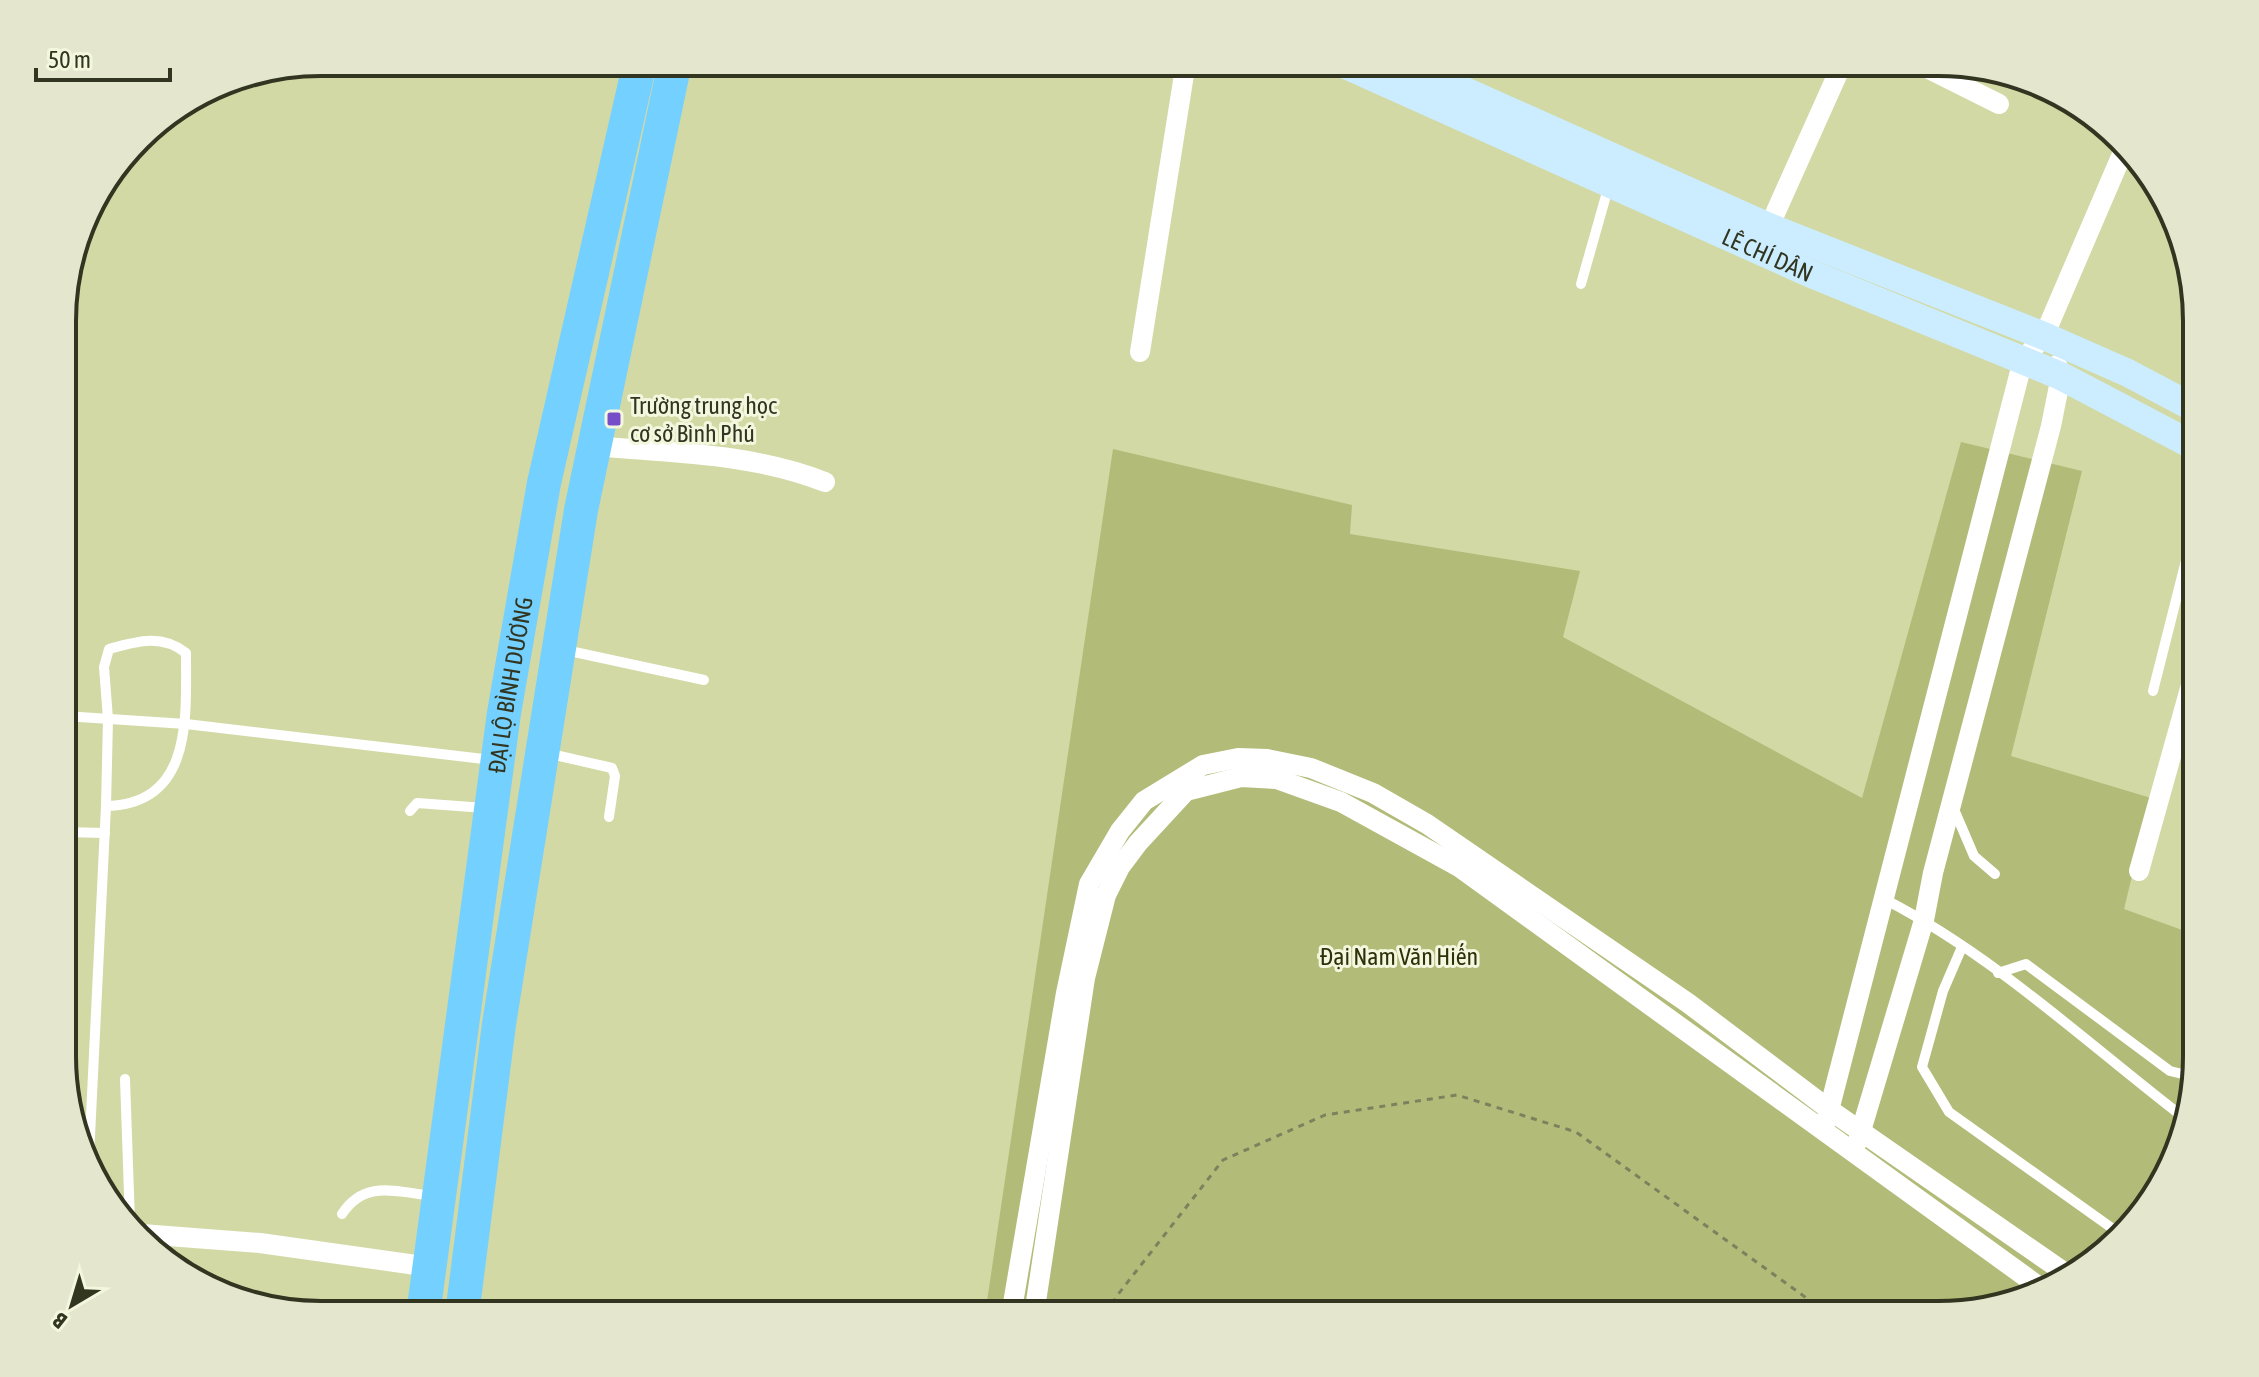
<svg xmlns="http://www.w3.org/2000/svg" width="2259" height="1377" font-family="'Asap Condensed',sans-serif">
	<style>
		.park { fill: #b3bb78 }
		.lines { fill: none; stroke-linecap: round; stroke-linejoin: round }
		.path { stroke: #7c815e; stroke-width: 3; stroke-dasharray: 6 6; stroke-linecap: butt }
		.service { stroke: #fff; stroke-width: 10 }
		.minor { stroke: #fff; stroke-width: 20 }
		.secondary { stroke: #cbedff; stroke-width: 28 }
		.trunk { stroke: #74d0ff; stroke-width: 34 }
		.poi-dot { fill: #764fc8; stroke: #f3f7dd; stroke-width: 3 }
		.labels { text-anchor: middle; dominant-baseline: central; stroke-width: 6; stroke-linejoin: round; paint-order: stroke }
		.street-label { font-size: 24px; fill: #323520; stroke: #f3f7dd }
		.poi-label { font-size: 24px; fill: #323520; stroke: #f3f7dd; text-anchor: start }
		.park-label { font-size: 24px; fill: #2e320b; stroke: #f3f7dd }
		.rim { fill: none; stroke: #323520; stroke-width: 4 }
	</style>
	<rect width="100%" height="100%" fill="#d2d9a5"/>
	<polygon class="park" points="1961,442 2082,471 2011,756 2151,798 2124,909 2196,935 2196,1072 2162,1186 2068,1280 1954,1314 985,1315 1113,449 1352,505 1350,534 1580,571 1563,637 1862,798"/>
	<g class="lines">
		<polyline class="path" points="1108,1315 1116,1297 1223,1160 1325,1115 1457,1095 1576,1132 1830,1315"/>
		<g class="service">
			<polyline points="1581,284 1609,185"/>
			<polyline points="565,650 704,680"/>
			<polyline points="2153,691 2196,521"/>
			<polyline points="64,716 186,724 492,760"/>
			<polyline points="546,753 612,768 615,776 609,817"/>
			<polyline points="1953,807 1974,856 1995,874"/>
			<polyline points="410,811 417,803 485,808"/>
			<polyline points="64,832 105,833"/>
			<path d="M 1886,900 C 1994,956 2087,1043 2183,1117"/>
			<polyline points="1962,947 1943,991 1922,1067 1949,1112 2116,1231"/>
			<polyline points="1998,973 2026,964 2170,1071 2195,1077"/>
			<polyline points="125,1079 130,1222"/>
			<path d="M 89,1157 L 106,806 L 108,719 L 104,667 L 109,649 C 138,641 162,634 186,653 C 186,718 193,804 106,806"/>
			<path d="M 342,1214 C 365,1179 396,1192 434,1196"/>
		</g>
		<g class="minor">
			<polyline points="1915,62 1999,104"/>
			<polyline points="1769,227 1843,62"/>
			<polyline points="1140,352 1186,62"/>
			<path d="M 593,446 C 671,453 752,453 825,482"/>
			<polyline points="2139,871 2196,667"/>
			<polyline points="1826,1122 2023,360 2044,336 2123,152"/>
			<polyline points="1858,1141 1924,920 1933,873 2051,426 2061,376 2057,365"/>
			<polyline points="142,1234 260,1243 430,1267"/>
			<polyline points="1011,1315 1066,993 1089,884 1120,831 1144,801 1203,765 1238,758 1267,759 1311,768 1373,793 1427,824 1688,1003 1830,1110 2071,1277"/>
			<polyline points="1034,1315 1085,978 1106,895 1120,867 1138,843 1186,791 1241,777 1277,779 1341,802 1459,867 2041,1288"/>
		</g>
		<g class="secondary">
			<path id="s1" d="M 1339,62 L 1809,273 L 2061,376 L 2196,447"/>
			<polyline points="1400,62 1769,227 2044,336 2128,373 2196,409"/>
		</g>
		<g class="trunk">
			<path id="s2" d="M 423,1315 L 504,713 L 544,483 L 640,62"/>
			<polyline points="462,1315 499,1024 581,510 675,62"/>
		</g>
	</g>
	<rect class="poi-dot" x="606" y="411" width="16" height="16" rx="4"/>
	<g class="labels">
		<g class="street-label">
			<text stroke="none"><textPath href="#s1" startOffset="470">LÊ CHÍ DÂN</textPath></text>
			<text stroke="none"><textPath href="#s2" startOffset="636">ĐẠI LỘ BÌNH DƯƠNG</textPath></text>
		</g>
		<g class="poi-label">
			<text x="630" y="405">Trường trung học<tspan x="630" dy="28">cơ sở Bình Phú</tspan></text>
		</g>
		<g class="park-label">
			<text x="1399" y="956">Đại Nam Văn Hiến</text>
		</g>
	</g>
	<path d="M0 0H2259V1377H0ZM321 76H1938A245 245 0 0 1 2183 321V1056A245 245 0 0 1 1938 1301H321A245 245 0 0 1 76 1056V321A245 245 0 0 1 321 76Z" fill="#e4e7ce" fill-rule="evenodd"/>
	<path class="rim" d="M321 76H1938A245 245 0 0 1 2183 321V1056A245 245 0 0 1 1938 1301H321A245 245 0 0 1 76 1056V321A245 245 0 0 1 321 76Z"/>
	<g transform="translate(72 1305) rotate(218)" stroke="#f3f7dd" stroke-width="6" paint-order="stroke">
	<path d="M0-6L14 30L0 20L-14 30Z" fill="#323520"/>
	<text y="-12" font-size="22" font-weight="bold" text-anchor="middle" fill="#323520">B</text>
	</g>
	<path d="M36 68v12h134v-12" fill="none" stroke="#323520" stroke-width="4"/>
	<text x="48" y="68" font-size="24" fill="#323520" stroke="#f3f7dd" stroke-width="6" paint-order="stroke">50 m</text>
</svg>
